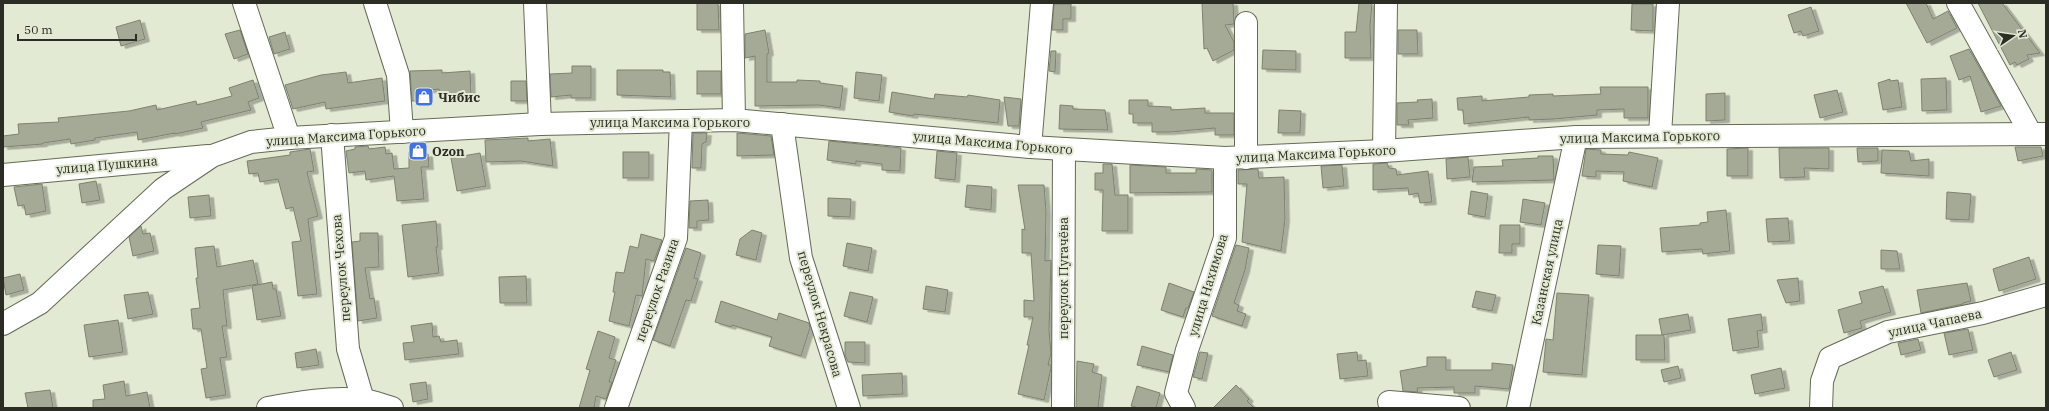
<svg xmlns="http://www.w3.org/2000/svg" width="2049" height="411" font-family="'IBM Plex Serif',serif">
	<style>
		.building { fill: #a4aa95; stroke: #7d826f; filter: url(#shadow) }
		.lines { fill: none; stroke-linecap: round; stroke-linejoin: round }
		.minor-casing { stroke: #646a56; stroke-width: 24 }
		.minor { stroke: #fff; stroke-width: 22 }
		.labels { text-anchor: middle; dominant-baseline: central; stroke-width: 4; stroke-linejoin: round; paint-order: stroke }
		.poi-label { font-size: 13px; font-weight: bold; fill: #2b2d25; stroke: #e3ead4; text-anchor: start }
		.street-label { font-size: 13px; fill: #2b2d25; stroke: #e3ead4 }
	</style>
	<defs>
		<filter id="shadow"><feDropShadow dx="4.5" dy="2.5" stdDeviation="0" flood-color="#0004"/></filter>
	</defs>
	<rect width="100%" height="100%" fill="#e3ead4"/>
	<g class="building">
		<polygon points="697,3 718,3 719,30 697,30"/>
		<polygon points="1202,3 1233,3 1234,24 1225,25 1234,42 1234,50 1213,61 1207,48 1204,49"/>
		<polygon points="1359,3 1372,3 1370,26 1371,58 1345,58 1345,32 1356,32"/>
		<polygon points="1906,3 1926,3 1933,19 1948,11 1957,28 1927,43"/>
		<polygon points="1978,3 2002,3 2040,53 2027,55 2029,59 2017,65 2015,62 2010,65"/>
		<polygon points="1054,4 1071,4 1071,19 1063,19 1063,30 1052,30"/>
		<polygon points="1632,4 1653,4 1653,31 1631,30"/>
		<polygon points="1811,7 1819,31 1803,36 1801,31 1794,33 1788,15"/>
		<polygon points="140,20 145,39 121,46 116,27"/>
		<polygon points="240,30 248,54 234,59 225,34"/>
		<polygon points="765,30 769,53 767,54 767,82 797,82 797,80 820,81 820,83 843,86 840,108 819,105 755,106 755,56 745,58 745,34"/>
		<polygon points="1398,30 1417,30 1418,54 1398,54"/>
		<polygon points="285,32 290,49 274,54 269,37"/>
		<polygon points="1969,49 2001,106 1981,112 1970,76 1959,80 1950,56"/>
		<polygon points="1263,50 1296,51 1296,70 1262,69"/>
		<polygon points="1051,51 1056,51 1055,72 1049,71"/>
		<polygon points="572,66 591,66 591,98 571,98 571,95 551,97 550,74 572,73"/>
		<polygon points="442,70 442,73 470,71 471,95 440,97 439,89 423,91 424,101 412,101 410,71"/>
		<polygon points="617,70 663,70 663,72 670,72 671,97 617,95"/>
		<rect x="697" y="71" width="24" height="23"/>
		<polygon points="346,72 348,83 382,78 385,101 326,109 325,102 293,109 285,85 321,75"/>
		<polygon points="856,72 882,75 879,101 854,98"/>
		<polygon points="1946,78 1947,110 1922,111 1921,79"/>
		<polygon points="1890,79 1890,81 1898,80 1902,107 1883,110 1878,83"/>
		<polygon points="253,80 259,98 248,102 251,110 201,122 203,128 175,134 175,133 138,140 137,132 95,138 95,140 71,144 70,139 43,143 43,144 3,147 3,136 19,134 18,124 59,122 58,118 129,111 156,105 157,110 196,101 197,105 232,96 229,88"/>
		<polygon points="511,81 526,81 527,101 511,101"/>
		<polygon points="1600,87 1648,87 1648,118 1624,118 1624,109 1597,110 1597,115 1554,119 1529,120 1529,117 1464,124 1463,110 1458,110 1457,98 1482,96 1482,101 1529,97 1529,95 1553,94 1553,96 1601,94"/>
		<polygon points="1837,90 1843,112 1820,118 1814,95"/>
		<polygon points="892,92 934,99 935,94 967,97 968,95 1000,100 998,123 914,114 913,116 889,112"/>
		<polygon points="1725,93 1725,120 1706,121 1706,94"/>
		<polygon points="1004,97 1021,99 1019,126 1008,126"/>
		<polygon points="1432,99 1433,118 1408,120 1409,125 1397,125 1397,103 1418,102 1417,100"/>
		<polygon points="1129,100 1148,100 1148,106 1171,107 1171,110 1205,108 1205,113 1234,113 1234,135 1215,135 1215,128 1170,132 1152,132 1152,123 1133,123 1133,114 1129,114"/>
		<polygon points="1060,105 1073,106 1073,109 1105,110 1108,130 1059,129"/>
		<polygon points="1279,110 1301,111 1300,133 1278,133"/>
		<polygon points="693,133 707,133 706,142 702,144 701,168 692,168"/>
		<polygon points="737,133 771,136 774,155 737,156"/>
		<polygon points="528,138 528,141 550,139 553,166 521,161 486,162 485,140"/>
		<polygon points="829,141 901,148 900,171 882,170 882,164 856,161 856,164 827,160"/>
		<polygon points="368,146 369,149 385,147 386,154 392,153 394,169 409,168 409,152 423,151 423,155 428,154 429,167 421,167 424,199 397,201 394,176 366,180 365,171 349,173 346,151 355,149 355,147"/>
		<polygon points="2015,147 2041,147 2043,156 2018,161"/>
		<polygon points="1748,148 1748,176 1727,176 1727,149"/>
		<polygon points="1779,148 1829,148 1829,169 1804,168 1805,177 1780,178"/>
		<polygon points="1857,148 1878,148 1878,161 1858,162"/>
		<polygon points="310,149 314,171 307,172 318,216 308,219 317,294 298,296 292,242 301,241 293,207 286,209 278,179 260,182 258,173 249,174 247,161 290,155 290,152"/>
		<polygon points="1586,149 1601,150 1601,154 1628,155 1629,152 1658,158 1652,187 1623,181 1624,172 1596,171 1596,177 1582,176"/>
		<polygon points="1882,150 1909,151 1911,161 1929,159 1929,176 1881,173"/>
		<polygon points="937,151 957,153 955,180 935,178"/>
		<rect x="623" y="152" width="26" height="26"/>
		<polygon points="480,153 486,186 457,191 451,158"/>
		<polygon points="1538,156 1553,156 1554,180 1472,182 1474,167 1503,166 1502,160 1538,158"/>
		<polygon points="1468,157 1470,177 1447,179 1446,159"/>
		<polygon points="1387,163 1389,168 1396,169 1397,175 1428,171 1432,202 1420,203 1418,193 1409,195 1408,188 1373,190 1373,164"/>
		<polygon points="1103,164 1112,164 1115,195 1128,195 1128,231 1102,231 1103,190 1095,190 1095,173 1103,173"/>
		<polygon points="1130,165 1166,167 1166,173 1196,173 1196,169 1212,170 1212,192 1130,193"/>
		<polygon points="1342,165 1344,186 1323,188 1321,166"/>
		<polygon points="1258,169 1259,178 1284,177 1285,219 1281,251 1242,242 1247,184 1238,184 1238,170"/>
		<polygon points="96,181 100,200 82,203 79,184"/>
		<polygon points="42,184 46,211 26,215 24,205 18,206 14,187"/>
		<polygon points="967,185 992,187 991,210 965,207"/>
		<polygon points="1018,185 1044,185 1046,212 1045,261 1051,260 1049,331 1051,353 1048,365 1051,365 1051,368 1044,400 1018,394 1029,345 1027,345 1033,317 1024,317 1024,300 1034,301 1031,253 1022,253 1022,229 1025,230"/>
		<polygon points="1471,191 1488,194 1485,217 1468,214"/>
		<polygon points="1947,192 1971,194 1969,220 1946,219"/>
		<polygon points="209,195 211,216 190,218 188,197"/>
		<polygon points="828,198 851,199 850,217 828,216"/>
		<polygon points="1523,199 1545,203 1541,225 1520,222"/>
		<polygon points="708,200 709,220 697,221 697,228 689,228 690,201"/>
		<polygon points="1726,210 1730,251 1703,254 1702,249 1662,252 1660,228 1700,225 1700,223 1708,222 1707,212"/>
		<polygon points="1788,218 1790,241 1768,242 1766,219"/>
		<polygon points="436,221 438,247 436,247 439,273 408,277 402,225"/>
		<polygon points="1500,225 1520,225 1520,244 1512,244 1512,253 1499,253"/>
		<polygon points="141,226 143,234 150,233 154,251 133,256 129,237"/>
		<polygon points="752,230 762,233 756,260 736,255 740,239"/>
		<polygon points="360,233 378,233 379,267 365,268 370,299 374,298 377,318 358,321 352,242 360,241"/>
		<polygon points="641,234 662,240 654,261 646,259 642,296 636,295 629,326 609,321 615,292 613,292 616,272 624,273 630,246 638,248"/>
		<polygon points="847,243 872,248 868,271 843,266"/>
		<polygon points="1236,245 1249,248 1245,270 1234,303 1239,305 1237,311 1246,314 1242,326 1212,316"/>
		<polygon points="1598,245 1621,246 1619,276 1596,274"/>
		<polygon points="214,246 217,267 253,260 258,284 223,290 227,326 222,326 227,357 220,358 226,395 206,398 201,369 207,368 201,329 193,329 191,309 200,308 196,278 198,278 195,248"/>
		<polygon points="686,248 701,253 694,278 698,279 691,301 686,300 670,346 653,340"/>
		<polygon points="1881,250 1897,251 1900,269 1881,269"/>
		<polygon points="2029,257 2036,279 1999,291 1993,269"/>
		<polygon points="20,274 24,290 6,295 3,278"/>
		<polygon points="526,276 527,303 500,303 499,277"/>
		<polygon points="1798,278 1800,301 1786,303 1777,280"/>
		<polygon points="272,282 273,289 276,289 281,316 257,320 252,286"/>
		<polygon points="1169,283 1194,292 1188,308 1186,308 1183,317 1161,310"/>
		<polygon points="1967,283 1971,301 1963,303 1963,304 1921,313 1917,290"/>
		<polygon points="926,286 948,290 945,312 923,309"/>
		<polygon points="1883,286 1891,312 1860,321 1862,328 1844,333 1838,310 1862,303 1859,292"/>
		<polygon points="1476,291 1496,295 1492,311 1472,307"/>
		<polygon points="148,292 153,314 128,319 124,295"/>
		<polygon points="850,292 873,297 867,322 844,316"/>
		<polygon points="1557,293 1589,295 1582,375 1543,372 1546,339 1553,340"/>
		<polygon points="721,301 777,320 779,313 809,323 810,328 801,356 769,346 772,337 732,325 731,327 715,322"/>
		<polygon points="1688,314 1691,330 1662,335 1659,319"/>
		<polygon points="1761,314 1763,330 1757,331 1759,347 1733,351 1728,319"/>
		<polygon points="118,320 123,352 89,357 84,325"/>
		<polygon points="432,323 433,337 439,336 441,342 457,340 459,354 405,360 403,343 414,342 411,326"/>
		<polygon points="1968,329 1973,350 1949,355 1944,333"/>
		<polygon points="598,331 615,337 609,358 616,360 609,382 612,382 606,399 596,396 594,408 579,408 590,370 586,369"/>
		<polygon points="1636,335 1664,335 1665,360 1636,360"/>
		<polygon points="1918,339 1921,350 1901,355 1898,343"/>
		<polygon points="845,342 865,342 865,363 848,362 845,355"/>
		<polygon points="1142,346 1173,355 1169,372 1137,365"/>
		<polygon points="316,349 319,365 297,368 295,353"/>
		<polygon points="1200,352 1208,353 1202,379 1193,377"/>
		<polygon points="1357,352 1358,361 1366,360 1368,376 1340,379 1337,354"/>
		<polygon points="2011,352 2017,370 1994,377 1988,360"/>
		<polygon points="1427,357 1446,357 1446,370 1492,370 1492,363 1513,365 1509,389 1475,386 1475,393 1454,393 1454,387 1417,388 1418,392 1403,391 1400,371 1427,366"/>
		<polygon points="1077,361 1094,364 1092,372 1102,375 1098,408 1076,408"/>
		<polygon points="1678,366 1681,378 1664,382 1661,370"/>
		<polygon points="1781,368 1785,388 1755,394 1751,375"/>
		<polygon points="902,373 903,394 863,396 862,375"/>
		<polygon points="124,381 126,396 147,392 150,408 93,408 93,400 105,399 103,385"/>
		<polygon points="426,382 428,399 413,402 410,384"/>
		<polygon points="1236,385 1249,399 1247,401 1254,408 1213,408"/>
		<polygon points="1137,386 1160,393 1156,408 1139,408 1131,406"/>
		<polygon points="50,390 53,408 28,408 25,393"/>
	</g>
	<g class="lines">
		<g class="minor-casing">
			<g id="minor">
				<polyline points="244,3 289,138"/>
				<polyline points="375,3 398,75 402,132"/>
				<polyline points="535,3 540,124"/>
				<polyline points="732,3 734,120"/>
				<polyline points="1958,3 2031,134"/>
				<polyline points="1246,23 1246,158"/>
				<polyline points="782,124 801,258 849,408"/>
				<polyline points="332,135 348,349 363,400"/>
				<polyline points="1660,135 1668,3"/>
				<polyline points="1030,147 1042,3"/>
				<polyline points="1384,151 1386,3"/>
				<polyline points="3,175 208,156"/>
				<polyline points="3,324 40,303 163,189 212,156 251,142 289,138 540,124 734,120 1030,147 1225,158 1384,151 1576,137 2046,134"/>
				<polyline points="1389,402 1459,408"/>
				<path d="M 268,408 C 299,402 331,397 362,400 C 372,401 382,405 392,408"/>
				<polyline points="616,408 676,238 681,121"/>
				<polyline points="1063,408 1064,149"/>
				<polyline points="1184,408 1176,393 1187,350 1225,238 1225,158"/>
				<polyline points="1518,408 1576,137"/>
				<polyline points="1821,408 1822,381 1830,358 1888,332 1983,313 2046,295"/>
			</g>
		</g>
		<use href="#minor" class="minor"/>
	</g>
	<defs>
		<g id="shop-square" transform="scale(1)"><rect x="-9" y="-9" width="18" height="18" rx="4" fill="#4371e2" stroke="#e3ead4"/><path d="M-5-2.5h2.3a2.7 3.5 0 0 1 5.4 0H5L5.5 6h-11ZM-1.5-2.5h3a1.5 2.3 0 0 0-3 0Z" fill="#fff"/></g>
	</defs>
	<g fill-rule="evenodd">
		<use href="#shop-square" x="424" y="97"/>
		<use href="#shop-square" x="418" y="151"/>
	</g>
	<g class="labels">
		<g class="poi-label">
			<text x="438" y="97">Чибис</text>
			<text x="432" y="151">Ozon</text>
		</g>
		<g class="street-label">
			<text x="670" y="122">улица Максима Горького</text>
			<text transform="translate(346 136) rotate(-4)">улица Максима Горького</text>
			<text transform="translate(1640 137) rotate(-1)">улица Максима Горького</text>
			<text transform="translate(993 143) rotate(5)">улица Максима Горького</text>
			<text transform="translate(1316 154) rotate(-3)">улица Максима Горького</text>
			<text transform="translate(107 165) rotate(-5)">улица Пушкина</text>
			<text transform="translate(341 268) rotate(-95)">переулок Чехова</text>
			<text transform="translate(1547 272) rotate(-78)">Казанская улица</text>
			<text transform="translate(1063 278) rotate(-90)">переулок Пугачёва</text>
			<text transform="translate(1208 285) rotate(-73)">улица Нахимова</text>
			<text transform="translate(657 290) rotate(-71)">переулок Разина</text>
			<text transform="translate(820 314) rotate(74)">переулок Некрасова</text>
			<text transform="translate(1935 323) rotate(-12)">улица Чапаева</text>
		</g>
	</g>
	<rect width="2049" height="411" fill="none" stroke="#2b2d25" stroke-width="8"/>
	<g transform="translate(2013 36) rotate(77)" stroke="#e3ead4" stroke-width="3" paint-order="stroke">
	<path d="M0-3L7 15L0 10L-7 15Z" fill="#2b2d25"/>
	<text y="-6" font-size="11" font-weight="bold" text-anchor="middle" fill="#2b2d25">N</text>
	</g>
	<path d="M18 34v6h118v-6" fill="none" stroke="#2b2d25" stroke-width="2"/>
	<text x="24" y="34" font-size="12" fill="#2b2d25" stroke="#e3ead4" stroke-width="3" paint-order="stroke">50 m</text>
</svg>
